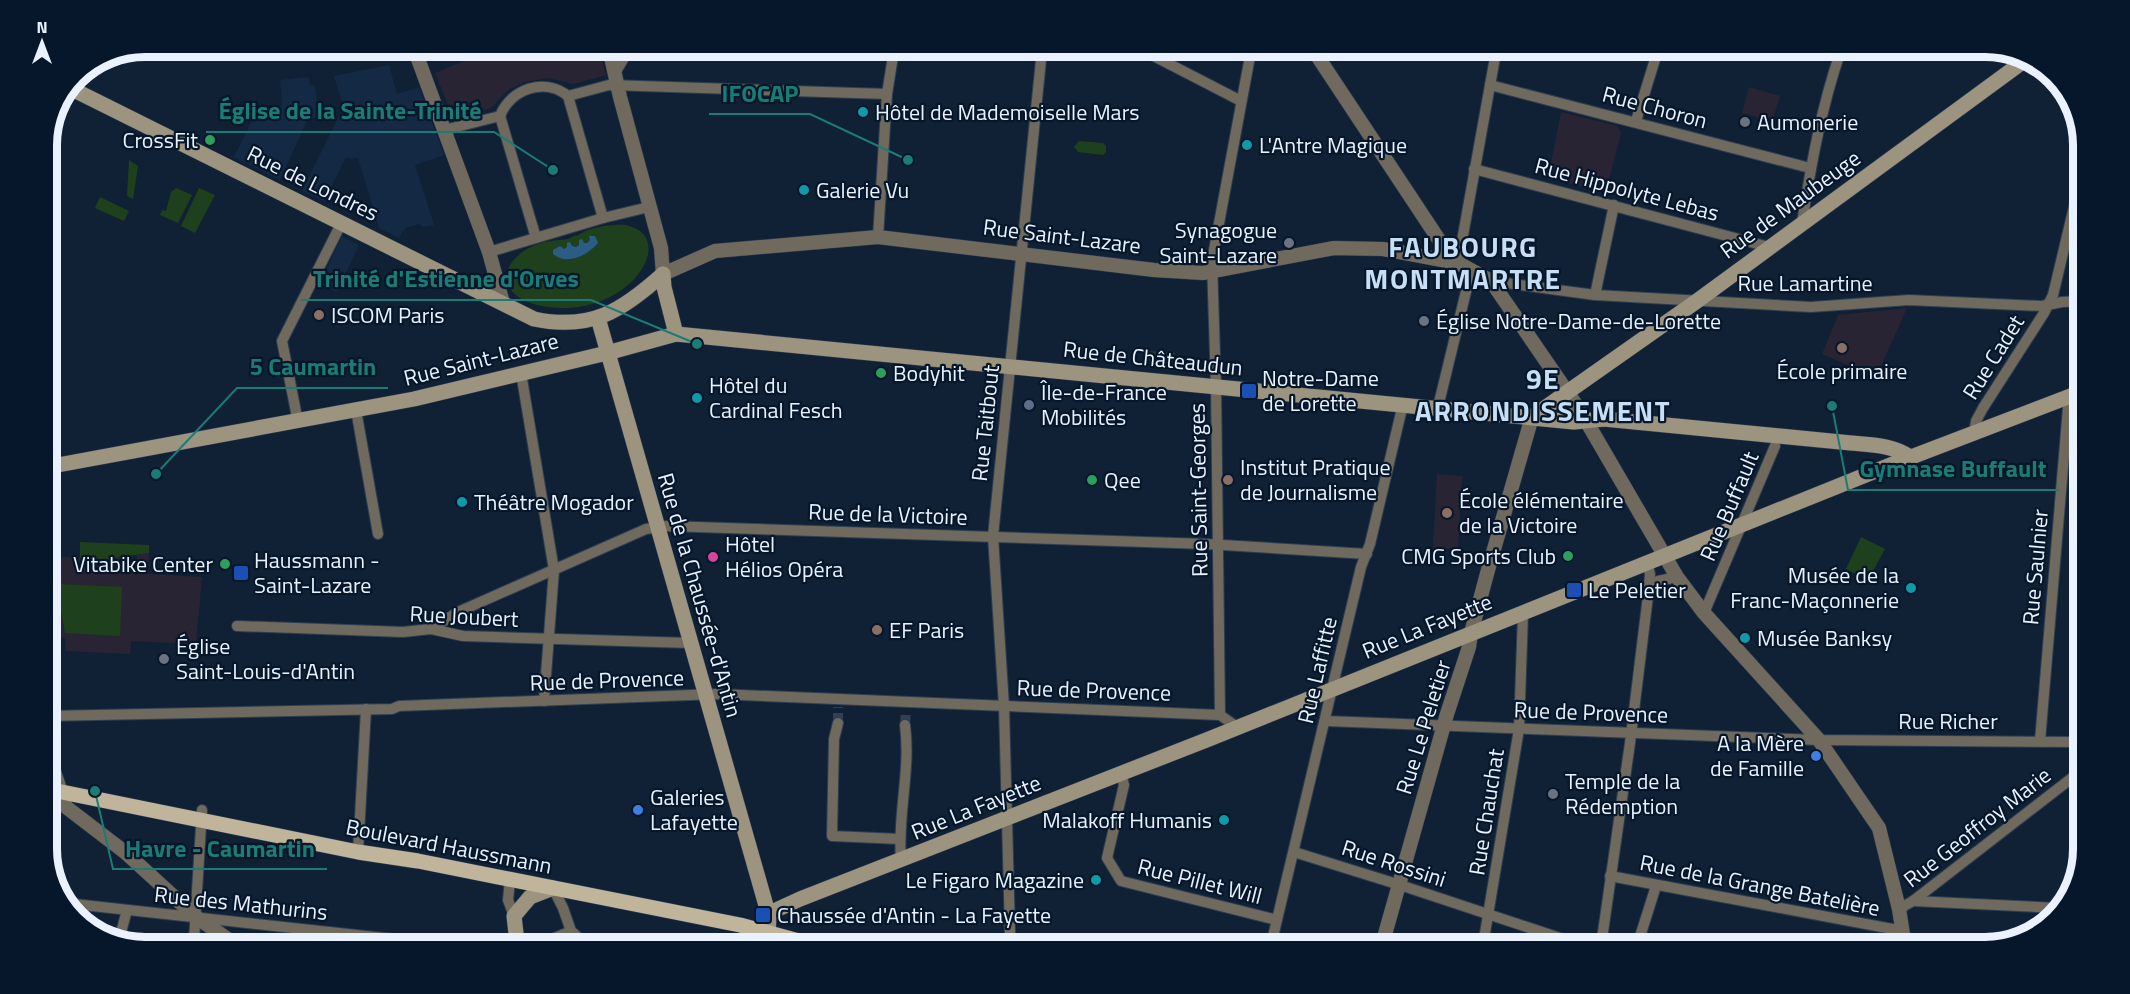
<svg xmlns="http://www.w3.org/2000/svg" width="2130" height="994" font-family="'Titillium Web',sans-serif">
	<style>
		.built { fill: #142944 }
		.education { fill: #292434 }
		.green { fill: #1f401c }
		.water { fill: #2b5c85 }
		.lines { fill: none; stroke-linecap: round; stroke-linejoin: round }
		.minor-tunnel { stroke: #314054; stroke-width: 10; stroke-dasharray: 10 5; stroke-linecap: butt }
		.minor-casing { stroke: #2e3e52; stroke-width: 12 }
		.tertiary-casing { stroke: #2e3e52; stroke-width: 15 }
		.secondary-casing { stroke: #2e3e52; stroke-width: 16 }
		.primary-casing { stroke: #2e3e52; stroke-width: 16 }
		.minor { stroke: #6f6a5d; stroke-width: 10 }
		.tertiary { stroke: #6f6a5d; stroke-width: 14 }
		.secondary { stroke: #9d947f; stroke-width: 15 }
		.primary { stroke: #c0b59a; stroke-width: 15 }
		.culture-dot { fill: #0f9aa8; stroke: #07172b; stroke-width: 2 }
		.worship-dot { fill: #6b7280; stroke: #07172b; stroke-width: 2 }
		.leisure-dot { fill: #2e9e5b; stroke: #07172b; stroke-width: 2 }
		.education-dot { fill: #8d6e63; stroke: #07172b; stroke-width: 2 }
		.transit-dot { fill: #1a4fb4; stroke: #07172b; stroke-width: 2 }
		.service-dot { fill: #5c6f8a; stroke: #07172b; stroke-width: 2 }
		.hotel-dot { fill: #d1479c; stroke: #07172b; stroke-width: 2 }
		.shop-dot { fill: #3f7fe0; stroke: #07172b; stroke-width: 2 }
		.labels { text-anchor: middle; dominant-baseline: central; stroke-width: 4.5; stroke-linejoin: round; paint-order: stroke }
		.street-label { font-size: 22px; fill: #e9f2fe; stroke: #07172b }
		.poi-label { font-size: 22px; fill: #e9f2fe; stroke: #07172b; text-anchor: start }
		.district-label { font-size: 28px; font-weight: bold; letter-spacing: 1.5px; fill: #c7dff5; stroke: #07172b }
		.rim { fill: none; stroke: #e9f2fe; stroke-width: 8 }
		.leader { fill: none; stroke: #1a7c75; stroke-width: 2 }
		.callout-dot { fill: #1a7c75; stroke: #07172b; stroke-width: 2 }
		.callout-label { font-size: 24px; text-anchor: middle; font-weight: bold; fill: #1a7c75; stroke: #07172b; stroke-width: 4.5; stroke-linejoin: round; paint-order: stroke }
	</style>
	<rect width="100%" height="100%" fill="#102136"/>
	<g class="built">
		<polygon points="389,65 397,94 419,87 444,155 415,165 434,225 422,227 420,224 405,228 405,231 402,232 399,238 379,228 358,158 352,159 346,157 324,201 302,191 341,112 345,113 334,76"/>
		<polygon points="309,77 310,85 315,85 319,116 307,121 280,180 234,157 257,110 275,119 282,104 280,80"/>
		<polygon points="342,236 359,245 337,292 320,284"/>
	</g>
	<g class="education">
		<polygon points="496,48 599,48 606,75 573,84 549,78 524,82 508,90 491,108 454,119 435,73"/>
		<polygon points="1749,87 1780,96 1772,121 1742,113"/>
		<polygon points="1561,112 1617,126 1621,133 1607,187 1600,191 1548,178"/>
		<polygon points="1907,308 1876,377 1822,354 1838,315"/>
		<polygon points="1437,474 1462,476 1458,549 1433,547"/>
		<polygon points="149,553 148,574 202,577 196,644 131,641 130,654 66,651 65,638 47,637 47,579 61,580 60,557 87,558 87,564 68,565 87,566 88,558 119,557 120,565 111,567 136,568 137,555"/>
	</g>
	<g class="green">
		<polygon points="1079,141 1103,143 1106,146 1106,152 1103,155 1078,152 1074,147"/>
		<polygon points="129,160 138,166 133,199 127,196"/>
		<polygon points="176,188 192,195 178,223 160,215 162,210 166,211 171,192"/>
		<polygon points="199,188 215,195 195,233 181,226"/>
		<polygon points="100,197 129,211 124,221 95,208"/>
		<path d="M 626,225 C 656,232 653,258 635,278 C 627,288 613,296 601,301 C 582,309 557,310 537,305 C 526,302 512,296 508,284 C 500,261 532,242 552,241 C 556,240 564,240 568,239 C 571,238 573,236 576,235 L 577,236 C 589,227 610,224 626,225 Z"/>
		<polygon points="1149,351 1175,353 1174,363 1148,361"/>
		<polygon points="1861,537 1885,549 1869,578 1864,578 1846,569"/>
		<polygon points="80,542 149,545 149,553 106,559 80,558"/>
		<polygon points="56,584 122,587 120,636 65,633"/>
	</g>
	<path class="water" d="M 589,236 L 595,236 L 598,243 C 588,255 567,266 553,254 L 553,250 L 560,246 L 564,249 L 567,247 L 567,243 L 570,242 L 572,246 L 576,247 L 579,245 L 579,240 L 582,239 L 584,243 L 587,243 L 590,240 Z"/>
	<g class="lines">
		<g class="minor-tunnel">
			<polyline points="838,723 838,707"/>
			<polyline points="905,725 906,710"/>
		</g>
		<g class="minor-casing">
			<g id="minor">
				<polyline points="1144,51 1241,101"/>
				<polyline points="124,55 202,47"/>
				<polyline points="615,73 630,48"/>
				<polyline points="1490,85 1810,168"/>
				<polyline points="568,96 603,218"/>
				<polyline points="500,116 536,238"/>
				<polyline points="1636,121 1657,53"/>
				<path d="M 444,130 L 500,116 C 510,89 545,77 568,96 L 609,85 L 887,94"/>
				<polyline points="1474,169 1769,247"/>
				<path d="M 1802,223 C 1811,165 1821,109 1840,53"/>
				<polyline points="878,237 887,94 894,50"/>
				<polyline points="489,252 603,218 649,207"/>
				<polyline points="1458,263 1496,52"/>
				<polyline points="1491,281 1595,295 1811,307 1909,300 2042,306 2062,302 2082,301"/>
				<polyline points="1595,295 1614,205"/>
				<polyline points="521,373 554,570 544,701"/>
				<polyline points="1438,407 1471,271"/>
				<polyline points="356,410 378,534"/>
				<polyline points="298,422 282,341 342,222"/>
				<polyline points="1974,433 1976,421 1983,408 2044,313 2053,295 2083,169"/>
				<polyline points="1649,588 1658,581 1677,577"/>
				<polyline points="1704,613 1775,446"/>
				<polyline points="237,626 403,632 431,629 463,636 690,643"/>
				<polyline points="431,629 458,612 646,529 667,526 1206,544 1367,554"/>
				<polyline points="1220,715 1216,387 1212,261 1251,51"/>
				<polyline points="47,716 392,709 399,706 717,694 1220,715 1237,727"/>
				<polyline points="1326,721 1819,740 2077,742"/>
				<polyline points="838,723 834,739 832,836 900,839"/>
				<polyline points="2040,741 2069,396"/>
				<polyline points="1121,773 1124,785 1107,858 1121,881 1277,920"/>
				<polyline points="358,852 366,709"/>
				<polyline points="1294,852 1400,885 1584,946"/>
				<path d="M 901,861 C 897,816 911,771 905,725"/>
				<polyline points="1610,876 1903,931"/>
				<polyline points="510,880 508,900 514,916"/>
				<polyline points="553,888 563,908 571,931 583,942"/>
				<polyline points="1913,901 2058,908"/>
				<polyline points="65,903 412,941"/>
				<polyline points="1899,909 1913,901 2077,774"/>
				<polyline points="119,940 127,910"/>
				<polyline points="194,940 202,810"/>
				<polyline points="545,942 571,931"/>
				<polyline points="1009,944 1010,933 1004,706 993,536 1042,50"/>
				<polyline points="1271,945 1361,567 1370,544 1403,404"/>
				<polyline points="1483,945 1519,729 1523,613"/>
				<polyline points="1601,946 1630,743 1649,588 1650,574 1647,563"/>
				<polyline points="1637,946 1656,886"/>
			</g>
		</g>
		<g class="tertiary-casing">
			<g id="tertiary">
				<polyline points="414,48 489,252 503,303"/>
				<polyline points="609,48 620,97 661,248 663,274 715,251 878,237 1154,270 1203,273 1334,248 1383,249 1458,263"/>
				<polyline points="1314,51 1447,252 1458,263 1491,281 1581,412 1677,577 1704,613 1819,740 1879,828 1899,909 1905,947"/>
				<polyline points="47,751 66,807 126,853 196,917 229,940"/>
				<polyline points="1382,945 1447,714 1469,647 1471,633 1488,570 1532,417"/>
			</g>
		</g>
		<g class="secondary-casing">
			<g id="secondary">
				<path d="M 70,88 L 534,319 C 591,331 622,311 663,274"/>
				<polyline points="663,274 664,287 676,334"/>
				<polyline points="598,318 769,916 768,934 757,943"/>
				<polyline points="1532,417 1697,301 2028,58"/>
				<path d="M 47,467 L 414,399 L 607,353 L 676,334 L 1574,422 L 1604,419 L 1851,443 C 1872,445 1893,445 1910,457"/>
				<polyline points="47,826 53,816 49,790"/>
				<polyline points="769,916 776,910 800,899 1209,739 1893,464 2081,392"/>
				<polyline points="517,942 514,916 530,897 553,888"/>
			</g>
		</g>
		<g class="primary-casing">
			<polyline id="primary" points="47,789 358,852 418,861 740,925 806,943"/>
		</g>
		<use href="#minor" class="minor"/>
		<use href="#tertiary" class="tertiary"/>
		<use href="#secondary" class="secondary"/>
		<use href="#primary" class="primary"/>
	</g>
	<g class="culture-dot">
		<circle cx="863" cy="112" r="6"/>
		<circle cx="1247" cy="145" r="6"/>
		<circle cx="804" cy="190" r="6"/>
		<circle cx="697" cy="398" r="6"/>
		<circle cx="462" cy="502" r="6"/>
		<circle cx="1911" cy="588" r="6"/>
		<circle cx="1745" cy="638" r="6"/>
		<circle cx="1224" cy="820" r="6"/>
		<circle cx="1096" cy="880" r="6"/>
	</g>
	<g class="worship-dot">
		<circle cx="1745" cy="122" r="6"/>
		<circle cx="1289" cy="243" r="6"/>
		<circle cx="1424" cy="321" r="6"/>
		<circle cx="164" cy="659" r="6"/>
		<circle cx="1553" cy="794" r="6"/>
	</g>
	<g class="leisure-dot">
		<circle cx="210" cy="140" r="6"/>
		<circle cx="881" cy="373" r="6"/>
		<circle cx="1092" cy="480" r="6"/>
		<circle cx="1568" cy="556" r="6"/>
		<circle cx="225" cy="564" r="6"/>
	</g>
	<g class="education-dot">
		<circle cx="319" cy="315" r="6"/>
		<circle cx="1842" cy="348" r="6"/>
		<circle cx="1228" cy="480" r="6"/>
		<circle cx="1447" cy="513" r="6"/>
		<circle cx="877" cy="630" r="6"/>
	</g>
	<g class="transit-dot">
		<rect x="1241" y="383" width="16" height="16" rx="3"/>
		<rect x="233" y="565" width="16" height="16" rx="3"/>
		<rect x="1566" y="582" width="16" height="16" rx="3"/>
		<rect x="755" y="907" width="16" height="16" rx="3"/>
	</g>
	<circle class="service-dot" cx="1029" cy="405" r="6"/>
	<circle class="hotel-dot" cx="713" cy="557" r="6"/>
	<g class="shop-dot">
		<circle cx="1816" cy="756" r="6"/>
		<circle cx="638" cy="810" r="6"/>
	</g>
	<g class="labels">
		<g class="street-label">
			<text transform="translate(1655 107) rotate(15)">Rue Choron</text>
			<text transform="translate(313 183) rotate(26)">Rue de Londres</text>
			<text transform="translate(1627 189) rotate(15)">Rue Hippolyte Lebas</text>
			<text transform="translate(1790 204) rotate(-36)">Rue de Maubeuge</text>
			<text transform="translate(1062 236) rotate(7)">Rue Saint-Lazare</text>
			<text x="1805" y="283">Rue Lamartine</text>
			<text transform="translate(1993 357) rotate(-58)">Rue Cadet</text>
			<text transform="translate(1153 358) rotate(6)">Rue de Châteaudun</text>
			<text transform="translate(481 359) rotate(-14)">Rue Saint-Lazare</text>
			<text transform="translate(985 423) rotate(-84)">Rue Taitbout</text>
			<text transform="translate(1198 490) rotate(-91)">Rue Saint-Georges</text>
			<text transform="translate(1729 506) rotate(-67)">Rue Buffault</text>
			<text transform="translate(888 514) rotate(2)">Rue de la Victoire</text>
			<text transform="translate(2035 567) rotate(-85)">Rue Saulnier</text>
			<text transform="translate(700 595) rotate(74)">Rue de la Chaussée-d'Antin</text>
			<text transform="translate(464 616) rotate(3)">Rue Joubert</text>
			<text transform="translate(1427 626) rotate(-22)">Rue La Fayette</text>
			<text transform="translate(1317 670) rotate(-77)">Rue Laffitte</text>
			<text transform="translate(607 680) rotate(-2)">Rue de Provence</text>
			<text transform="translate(1094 690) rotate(2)">Rue de Provence</text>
			<text transform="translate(1591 712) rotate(2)">Rue de Provence</text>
			<text x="1948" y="721">Rue Richer</text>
			<text transform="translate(1423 727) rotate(-73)">Rue Le Peletier</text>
			<text transform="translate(976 807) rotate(-22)">Rue La Fayette</text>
			<text transform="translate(1486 812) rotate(-81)">Rue Chauchat</text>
			<text transform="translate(1977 827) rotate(-38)">Rue Geoffroy Marie</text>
			<text transform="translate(449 846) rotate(11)">Boulevard Haussmann</text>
			<text transform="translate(1394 863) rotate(18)">Rue Rossini</text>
			<text transform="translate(1200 881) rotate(14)">Rue Pillet Will</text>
			<text transform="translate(1760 885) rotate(11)">Rue de la Grange Batelière</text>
			<text transform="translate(241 903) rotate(6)">Rue des Mathurins</text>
		</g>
		<g class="poi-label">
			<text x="875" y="112">Hôtel de Mademoiselle Mars</text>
			<text x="1757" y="122">Aumonerie</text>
			<text x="198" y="140" text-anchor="end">CrossFit</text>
			<text x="1259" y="145">L'Antre Magique</text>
			<text x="816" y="190">Galerie Vu</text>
			<text x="1277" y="230" text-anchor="end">Synagogue<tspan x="1277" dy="25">Saint-Lazare</tspan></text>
			<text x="331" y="315">ISCOM Paris</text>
			<text x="1436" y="321">Église Notre-Dame-de-Lorette</text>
			<text x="1842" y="371" text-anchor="middle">École primaire</text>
			<text x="893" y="373">Bodyhit</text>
			<text x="1262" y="378">Notre-Dame<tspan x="1262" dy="25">de Lorette</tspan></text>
			<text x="709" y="385">Hôtel du<tspan x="709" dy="25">Cardinal Fesch</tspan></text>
			<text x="1041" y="392">Île-de-France<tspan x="1041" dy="25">Mobilités</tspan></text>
			<text x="1240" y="467">Institut Pratique<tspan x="1240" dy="25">de Journalisme</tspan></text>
			<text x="1104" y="480">Qee</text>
			<text x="1459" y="500">École élémentaire<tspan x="1459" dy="25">de la Victoire</tspan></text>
			<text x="474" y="502">Théâtre Mogador</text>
			<text x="725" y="544">Hôtel<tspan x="725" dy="25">Hélios Opéra</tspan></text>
			<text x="1556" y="556" text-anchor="end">CMG Sports Club</text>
			<text x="254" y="560">Haussmann -<tspan x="254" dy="25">Saint-Lazare</tspan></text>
			<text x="213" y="564" text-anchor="end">Vitabike Center</text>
			<text x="1899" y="575" text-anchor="end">Musée de la<tspan x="1899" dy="25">Franc-Maçonnerie</tspan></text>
			<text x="1588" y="590">Le Peletier</text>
			<text x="889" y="630">EF Paris</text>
			<text x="1757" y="638">Musée Banksy</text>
			<text x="176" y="646">Église<tspan x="176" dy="25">Saint-Louis-d'Antin</tspan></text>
			<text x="1804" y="743" text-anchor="end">A la Mère<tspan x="1804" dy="25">de Famille</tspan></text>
			<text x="1565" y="781">Temple de la<tspan x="1565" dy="25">Rédemption</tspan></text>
			<text x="650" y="797">Galeries<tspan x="650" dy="25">Lafayette</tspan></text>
			<text x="1212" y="820" text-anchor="end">Malakoff Humanis</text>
			<text x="1084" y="880" text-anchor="end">Le Figaro Magazine</text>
			<text x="777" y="915">Chaussée d'Antin - La Fayette</text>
		</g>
		<g class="district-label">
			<text x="1463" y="246">FAUBOURG<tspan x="1463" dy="32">MONTMARTRE</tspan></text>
			<text x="1543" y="378">9E<tspan x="1543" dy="32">ARRONDISSEMENT</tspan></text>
		</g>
	</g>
	<path d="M0 0H2130V994H0ZM145 57H1985A88 88 0 0 1 2073 145V849A88 88 0 0 1 1985 937H145A88 88 0 0 1 57 849V145A88 88 0 0 1 145 57Z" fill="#07172b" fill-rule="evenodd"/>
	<path class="rim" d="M145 57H1985A88 88 0 0 1 2073 145V849A88 88 0 0 1 1985 937H145A88 88 0 0 1 57 849V145A88 88 0 0 1 145 57Z"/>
	<path class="leader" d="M908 160L810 114H709M553 170L494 132H206M697 344L591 300H301M156 474L237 388H388M1832 406L1848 490H2059M95 791L113 869H327"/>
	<g class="callout-dot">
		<circle cx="908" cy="160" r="6"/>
		<circle cx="553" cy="170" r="6"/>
		<circle cx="697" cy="344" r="6"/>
		<circle cx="156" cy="474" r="6"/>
		<circle cx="1832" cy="406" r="6"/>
		<circle cx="95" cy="791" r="6"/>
	</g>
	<g class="callout-label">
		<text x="760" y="102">IFOCAP</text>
		<text x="350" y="119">Église de la Sainte-Trinité</text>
		<text x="446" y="287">Trinité d'Estienne d'Orves</text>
		<text x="313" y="375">5 Caumartin</text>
		<text x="1953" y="477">Gymnase Buffault</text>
		<text x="220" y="857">Havre - Caumartin</text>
	</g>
	<g transform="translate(42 42)" stroke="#07172b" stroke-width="4.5" paint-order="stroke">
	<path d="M0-4.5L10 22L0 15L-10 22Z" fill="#e9f2fe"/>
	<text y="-9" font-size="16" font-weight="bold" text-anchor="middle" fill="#e9f2fe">N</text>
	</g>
</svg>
